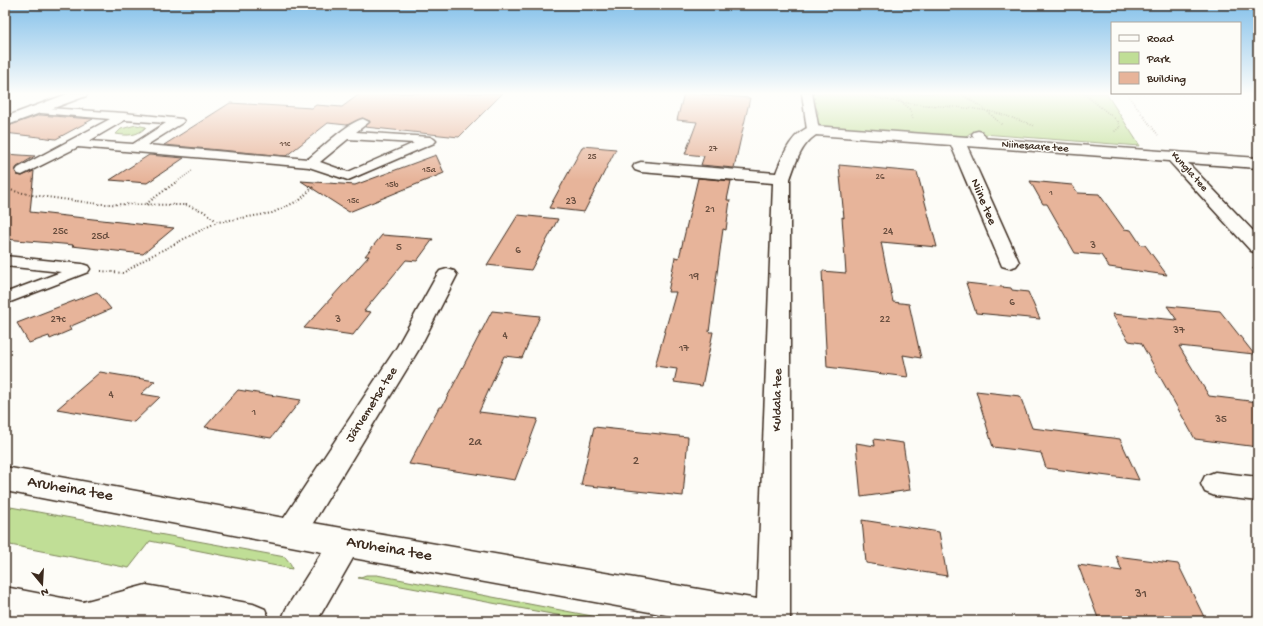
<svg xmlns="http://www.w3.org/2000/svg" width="1263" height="626" font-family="'Gochi Hand',sans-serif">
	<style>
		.green { fill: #c0de96; stroke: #7e845a }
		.building { fill: #e7b49a; stroke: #3b2a1e }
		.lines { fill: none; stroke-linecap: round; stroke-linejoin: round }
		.lane-casing { stroke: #3b2a1e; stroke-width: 3 }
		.street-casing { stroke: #3b2a1e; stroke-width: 3 }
		.path-far1 { stroke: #3b2a1e; stroke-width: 1.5; stroke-dasharray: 0.5 2; stroke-linecap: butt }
		.path { stroke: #3b2a1e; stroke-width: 2; stroke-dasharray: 1 2.5; stroke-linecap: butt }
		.lane { fill: #fdfcf7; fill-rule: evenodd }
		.street { fill: #fdfcf7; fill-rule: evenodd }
		.labels { text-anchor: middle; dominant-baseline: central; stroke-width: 3; stroke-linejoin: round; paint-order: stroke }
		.far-number-label { font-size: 9px; fill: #664c3d }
		.far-street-label { font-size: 11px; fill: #3b2a1e; stroke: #fdfcf7 }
		.number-label { font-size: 11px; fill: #664c3d }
		.street-label { font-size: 13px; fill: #3b2a1e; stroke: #fdfcf7 }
		.near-number-label { font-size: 13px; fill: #664c3d }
		.near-street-label { font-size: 16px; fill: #3b2a1e; stroke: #fdfcf7 }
	</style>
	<rect width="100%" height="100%" fill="#fdfcf7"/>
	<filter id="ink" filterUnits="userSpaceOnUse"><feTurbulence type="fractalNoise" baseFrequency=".025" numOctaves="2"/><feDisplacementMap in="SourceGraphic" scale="8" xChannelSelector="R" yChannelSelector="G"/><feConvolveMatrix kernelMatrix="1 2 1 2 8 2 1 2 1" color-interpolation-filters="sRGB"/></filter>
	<g filter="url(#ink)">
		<g class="green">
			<polygon points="813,93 1106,93 1140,146 970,133 965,137 959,137 822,127 817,121 818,112 813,102"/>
			<path d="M 136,125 L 146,127 C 138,136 127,136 116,134 L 121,129 Z"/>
			<polygon points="5,506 285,557 290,563 292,569 150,541 129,568 5,544"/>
			<polygon points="366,575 377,575 618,621 589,621 358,578"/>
		</g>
		<g class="building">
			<polygon points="361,93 503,93 459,137 365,127 370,121 362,118 347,125 328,123 286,156 164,145 230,103 312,108 316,105 342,107"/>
			<polygon points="684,93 750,98 734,168 701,165 704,156 685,154 697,122 677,120"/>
			<polygon points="40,115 65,117 93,119 56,139 5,133 5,127"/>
			<polygon points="583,146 616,149 584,212 549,208"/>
			<polygon points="5,154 35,156 17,167 15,170 17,175 22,176 34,171 30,212 174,228 143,254 72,246 74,245 5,239"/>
			<polygon points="149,155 184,158 147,183 110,180"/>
			<polygon points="436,155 444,173 349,212 301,181 355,185"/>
			<polygon points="839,165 917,172 937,247 881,242 893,302 909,304 921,358 903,355 908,377 827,367 822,271 846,273 842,217 844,218"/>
			<polygon points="698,178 731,181 727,200 730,200 726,230 723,229 709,332 713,332 702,386 674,382 677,369 655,366 676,292 668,292 675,257 679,258"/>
			<polygon points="1030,181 1072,185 1078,193 1099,194 1124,229 1131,230 1141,245 1145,245 1167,275 1109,267 1101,255 1075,253 1047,204 1043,204"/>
			<polygon points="518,215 558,219 531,270 487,265"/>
			<polygon points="382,235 433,239 417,261 406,260 364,311 371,312 353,335 304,328 369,256 365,256"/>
			<polygon points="966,283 1011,288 1012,290 1028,292 1040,319 976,313"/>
			<polygon points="97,292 111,309 69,327 71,330 50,339 49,336 29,343 17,323"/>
			<polygon points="1167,306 1220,311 1254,354 1179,346 1209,396 1258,402 1258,447 1195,439 1141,343 1129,341 1112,314 1177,320"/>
			<polygon points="492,311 540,316 522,358 504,356 479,412 538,419 515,480 409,464 439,407 442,407"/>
			<polygon points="100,372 155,381 141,394 160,397 134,422 57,409"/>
			<polygon points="238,390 301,400 271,438 205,427"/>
			<polygon points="976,391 1020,396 1032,428 1120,439 1139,480 1046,468 1041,453 993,447"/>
			<polygon points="594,427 688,437 683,496 581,485"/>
			<polygon points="874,439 903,443 910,490 861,497 856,443 875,446"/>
			<polygon points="862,520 939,532 947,576 866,563"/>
			<polygon points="1116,556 1178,564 1206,621 1120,621 1098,618 1078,565 1122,571"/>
		</g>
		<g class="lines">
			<g class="lane-casing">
				<g id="lane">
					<polygon points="802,93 812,93 819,130 817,132 809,132 807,130"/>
					<path d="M 33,107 L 124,113 L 182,119 L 184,121 L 182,123 L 147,145 L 308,159 C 321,149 348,122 363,119 L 369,122 L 356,132 L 430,137 L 434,139 L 436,141 L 434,143 L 348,180 L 309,167 L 78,147 L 22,175 L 18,174 L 16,171 L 18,168 L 110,119 L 29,112 L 28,110 L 29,108 ZM 125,120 L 166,123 L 133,144 L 89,141 ZM 348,139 L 414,143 L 348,172 L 320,162 Z"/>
					<polygon points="978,131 982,132 989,143 987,146 979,146 972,134 974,132"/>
					<polygon points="5,256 82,264 88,266 90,269 88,272 5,304 5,293 61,272 5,266"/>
				</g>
			</g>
			<g class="street-casing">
				<g id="street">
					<polygon points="70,93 88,93 86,96 5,126 5,117"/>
					<path d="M 813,126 L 1258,158 L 1258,168 L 1188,163 L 1258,236 L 1258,253 L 1251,251 L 1169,161 L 967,146 L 1019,262 L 1016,266 L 1009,268 L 1002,266 L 951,145 L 816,135 C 801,145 796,162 790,179 L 790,621 L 699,621 L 353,558 L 317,621 L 281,621 L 286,609 L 322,552 L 5,491 L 5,467 L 284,518 L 397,347 L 437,275 L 440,271 L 447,269 L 454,271 L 457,275 L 419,349 L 313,523 L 757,599 L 773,183 L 641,172 L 635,170 L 633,167 L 635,164 L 641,162 L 776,173 C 783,155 792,131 813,126 Z"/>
					<polygon points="1215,472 1258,477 1258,501 1215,496 1205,492 1201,484 1205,476"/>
					<polygon points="146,585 253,604 265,609 270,621 167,621 146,617 132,621 14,621 5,619 5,587 83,602"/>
				</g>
			</g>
			<g class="path-far1">
				<path d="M 862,93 C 901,107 942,104 982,110 C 1001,113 1018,120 1035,126"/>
				<polyline points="890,93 909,108 913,119"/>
				<polyline points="960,93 984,109"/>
				<polyline points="1083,93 1118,121 1120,127 1114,132"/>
				<polyline points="1126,93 1158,135"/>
				<polyline points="988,112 1002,125"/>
				<polyline points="175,183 192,171"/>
			</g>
			<g class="path">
				<polyline points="5,189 32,195 99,204 186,205 203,211 218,222 272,213 300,200 315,185"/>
				<polyline points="146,204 176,182"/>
				<polyline points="1253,268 1258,274"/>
				<polyline points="101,271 123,273 149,257 217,222"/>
			</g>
			<use href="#lane" class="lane"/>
			<use href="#street" class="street"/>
		</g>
	</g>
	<linearGradient id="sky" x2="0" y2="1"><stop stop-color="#83c0ea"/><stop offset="0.52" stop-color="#fefefb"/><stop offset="1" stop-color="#fefefb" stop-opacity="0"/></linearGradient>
	<rect width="1263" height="180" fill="url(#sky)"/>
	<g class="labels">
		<g class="far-number-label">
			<text x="285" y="144">11c</text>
			<text x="713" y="149">27</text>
			<text x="592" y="157">25</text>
			<text x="429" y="170">15a</text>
			<text x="880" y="177">26</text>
			<text x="392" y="185">15b</text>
			<text x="1051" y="193">1</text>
			<text x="353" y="201">15c</text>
		</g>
		<g class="far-street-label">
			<text transform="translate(1035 147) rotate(4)">Niinesaare tee</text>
			<text transform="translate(1189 172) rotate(48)">Kungla tee</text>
		</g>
		<g class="number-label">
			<text x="571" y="202">23</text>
			<text x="710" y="210">21</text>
			<text x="60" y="232">25c</text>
			<text x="888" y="232">24</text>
			<text x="100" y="237">25d</text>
			<text x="1093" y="246">3</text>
			<text x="399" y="248">5</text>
			<text x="518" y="251">6</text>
			<text x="694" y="277">19</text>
			<text x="1012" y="303">6</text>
			<text x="58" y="320">27c</text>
			<text x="338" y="320">3</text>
			<text x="885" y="320">22</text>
			<text x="1179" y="331">37</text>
			<text x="505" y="336">4</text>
			<text x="684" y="349">17</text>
			<text x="111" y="395">4</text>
			<text x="254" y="413">1</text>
			<text x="1221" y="420">35</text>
		</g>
		<g class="street-label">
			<text transform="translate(983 202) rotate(67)">Niine tee</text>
			<text transform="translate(778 400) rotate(-89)">Kuldala tee</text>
			<text transform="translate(372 405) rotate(-58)">Järvemetsa tee</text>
		</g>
		<g class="near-number-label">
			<text x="475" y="442">2a</text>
			<text x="636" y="461">2</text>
			<text x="1141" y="594">31</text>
		</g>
		<g class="near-street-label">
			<text transform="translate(70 490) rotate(10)">Aruheina tee</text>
			<text transform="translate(389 550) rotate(10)">Aruheina tee</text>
		</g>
	</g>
	<rect width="1263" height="626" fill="none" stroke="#fdfcf7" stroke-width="20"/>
	<rect x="10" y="10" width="1243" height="606" fill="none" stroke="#3b2a1e" stroke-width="1.5" filter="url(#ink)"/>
	<rect x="1111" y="22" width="130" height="72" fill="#fdfcf7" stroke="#afa8a0"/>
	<rect x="1119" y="35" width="20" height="6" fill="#fdfcf7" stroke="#afa8a0"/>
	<text x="1147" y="42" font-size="12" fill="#3b2a1e">Road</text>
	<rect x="1119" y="52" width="20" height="12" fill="#c0de96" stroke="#afa8a0"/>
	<text x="1147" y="62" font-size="12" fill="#3b2a1e">Park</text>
	<rect x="1119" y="72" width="20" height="12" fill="#e7b49a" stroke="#afa8a0"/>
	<text x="1147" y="82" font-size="12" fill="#3b2a1e">Building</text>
	<g transform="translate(42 584) rotate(162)" stroke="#fdfcf7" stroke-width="3" paint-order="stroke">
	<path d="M0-3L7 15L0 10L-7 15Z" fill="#3b2a1e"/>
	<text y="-6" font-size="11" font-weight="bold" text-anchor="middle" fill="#3b2a1e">N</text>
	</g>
</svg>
